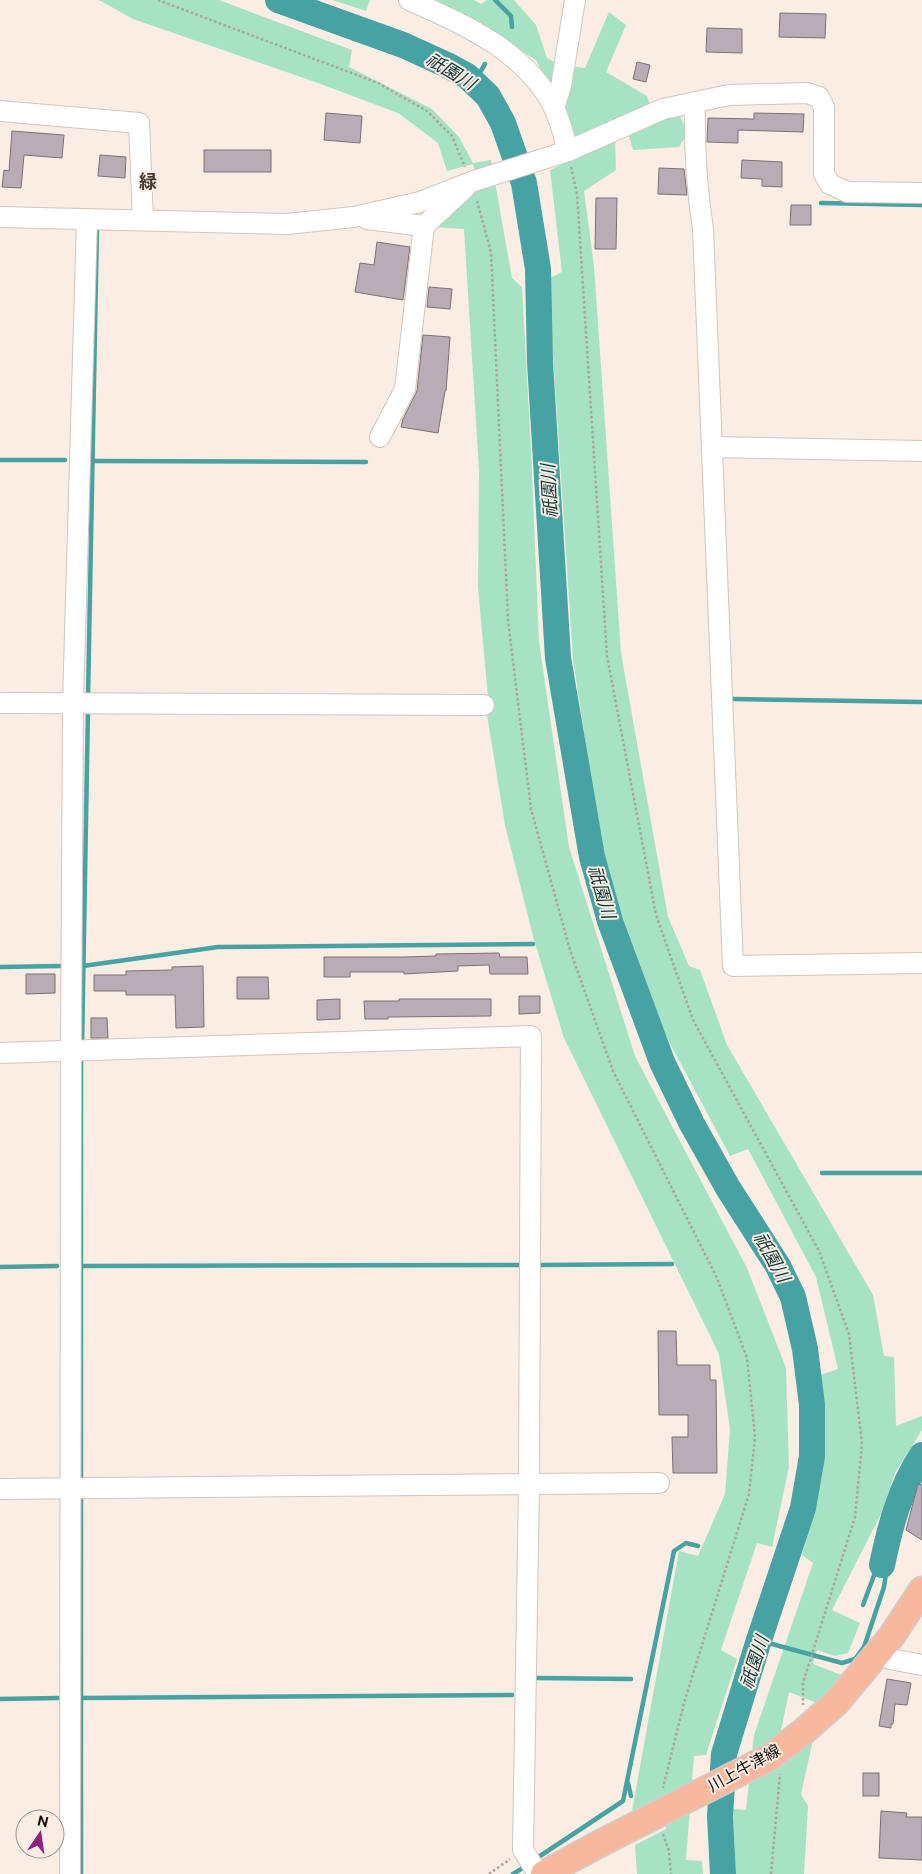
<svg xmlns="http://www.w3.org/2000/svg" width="922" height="1874" font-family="'Public Sans','Noto Sans JP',sans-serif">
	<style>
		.green { fill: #a5e3c4 }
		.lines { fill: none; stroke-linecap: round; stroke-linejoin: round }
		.stream { stroke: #46a2a3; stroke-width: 4.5 }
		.river { stroke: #46a2a3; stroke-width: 26 }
		.building { fill: #b9acb5; stroke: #7c7078 }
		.minor-casing { stroke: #d1c5bc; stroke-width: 22 }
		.major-casing { stroke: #cfcece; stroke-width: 29 }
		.path { stroke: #ada39c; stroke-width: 2.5; stroke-dasharray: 2.5 2.5; stroke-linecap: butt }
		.minor { stroke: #fff; stroke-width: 20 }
		.major { stroke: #f8b89d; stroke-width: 26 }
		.labels { text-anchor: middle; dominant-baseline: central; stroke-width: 4; stroke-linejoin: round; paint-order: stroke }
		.street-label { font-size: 16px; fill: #100c09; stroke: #faede4 }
		.water-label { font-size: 18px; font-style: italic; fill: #0c3839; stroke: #faede4 }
		.neighbourhood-label { font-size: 18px; font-weight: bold; fill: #443a33; stroke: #faede4 }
	</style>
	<rect width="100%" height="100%" fill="#faede4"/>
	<g class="green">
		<polygon points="99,0 219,0 352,50 349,67 432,109 459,137 473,163 491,160 512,278 522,287 531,450 539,642 569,847 635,1056 747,1268 786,1368 789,1467 772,1547 757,1543 721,1650 737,1659 706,1755 694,1756 686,1860 702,1861 703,1874 637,1874 635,1845 666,1829 667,1794 632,1811 679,1551 698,1556 725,1494 730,1429 719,1354 564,1038 534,940 505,825 487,715 488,697 478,588 479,471 464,229 432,227 479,187 473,164 447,171 438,143 398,113 318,83 133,19"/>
		<polygon points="332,0 370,0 366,11"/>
		<polygon points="419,0 474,0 481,4 487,0 514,0 536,25 547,58 560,65 585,68 609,12 626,25 606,72 647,96 654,118 680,115 687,134 679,147 633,150 623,115 573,140 536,60 475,23"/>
		<polygon points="615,139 616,170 584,191 594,266 621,653 668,917 689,966 700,970 727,1045 873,1295 884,1356 894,1357 896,1426 922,1416 922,1430 895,1473 881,1514 832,1610 860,1623 848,1653 835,1656 817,1650 813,1664 844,1676 817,1703 789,1692 773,1769 813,1740 801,1794 808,1806 804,1874 736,1874 733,1809 746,1810 754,1735 813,1563 802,1555 821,1478 820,1375 838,1369 816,1277 748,1149 730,1156 665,1034 604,865 573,659 548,279 562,272 550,170"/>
	</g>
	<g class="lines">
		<g class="stream">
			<polyline points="495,0 511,16 512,27"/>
			<polyline points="474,83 485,64"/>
			<polyline points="821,203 922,205"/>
			<polyline points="0,460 65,460"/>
			<polyline points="93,461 366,462"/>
			<polyline points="88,698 97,225"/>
			<polyline points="733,699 922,702"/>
			<polyline points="83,966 218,947 533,944"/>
			<polyline points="0,967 60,966"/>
			<polyline points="82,1046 88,708"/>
			<polyline points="822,1173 922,1173"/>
			<polyline points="540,1265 672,1264"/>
			<polyline points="81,1266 521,1265"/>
			<polyline points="0,1267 57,1266"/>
			<polyline points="81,1483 81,1056"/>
			<polyline points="758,1643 772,1644 842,1663 855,1659 864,1647 884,1587 886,1573 882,1565 876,1570 863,1605"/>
			<polyline points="535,1678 631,1679"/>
			<polyline points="81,1698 512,1695"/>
			<polyline points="0,1699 58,1698"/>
			<polyline points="628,1783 631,1796"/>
			<polyline points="534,1860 623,1801 674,1551 686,1543 698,1546"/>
			<polyline points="81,1874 81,1493"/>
			<polyline points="513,1874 526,1866"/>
		</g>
		<g class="river">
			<polyline points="278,0 403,45 447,65 467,76 488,96 503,123 524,183 538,269 540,362 558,658 592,857 610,921 662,1062 692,1124 728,1188 778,1266 793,1297 805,1349 812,1405 812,1456 803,1508 758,1643 724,1754 720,1816 723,1874"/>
			<path d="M 882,1565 C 890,1527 900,1488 922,1455"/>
		</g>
	</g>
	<g class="building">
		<polygon points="780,13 826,14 825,38 779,37"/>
		<polygon points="707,28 742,29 742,53 706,52"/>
		<polygon points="637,62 650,65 646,82 633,79"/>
		<polygon points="326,113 362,116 360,143 324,140"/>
		<polygon points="754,113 804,114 803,132 738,130 738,143 707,142 708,118 754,119"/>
		<polygon points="12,131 64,135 62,158 24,155 21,188 2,187 4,170 9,171"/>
		<rect x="204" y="150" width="67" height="22"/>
		<polygon points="100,155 126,157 125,178 98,176"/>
		<polygon points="742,160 782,162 782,187 762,186 762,179 741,178"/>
		<polygon points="659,168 684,169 687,195 658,194"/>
		<polygon points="596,198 617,198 616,249 595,249"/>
		<polygon points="791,205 811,205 811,225 790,225"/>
		<polygon points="377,242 410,247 403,300 355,292 360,263 374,265"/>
		<polygon points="429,287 452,289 450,309 427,307"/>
		<polygon points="423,335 450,337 446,391 445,391 438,433 401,427 403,419 417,391"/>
		<polygon points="499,953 500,957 527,957 528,974 490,974 489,965 458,966 458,971 404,974 404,972 350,972 350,977 324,977 324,957 404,957 436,956 436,954"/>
		<polygon points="203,966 204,1027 176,1028 175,995 126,995 126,991 94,991 94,975 126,975 126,971 172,970 172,967"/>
		<polygon points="26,974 55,974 55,993 26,994"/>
		<polygon points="237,977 268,977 269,999 237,999"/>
		<polygon points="519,996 540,996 540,1013 519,1014"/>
		<polygon points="340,999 340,1019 317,1020 317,1000"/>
		<polygon points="399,999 491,999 491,1016 388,1017 388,1019 365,1019 364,1001 399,1001"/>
		<polygon points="91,1018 107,1018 108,1038 91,1038"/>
		<polygon points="658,1331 676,1331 677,1365 710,1365 710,1380 716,1380 717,1473 673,1473 672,1437 688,1437 688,1415 659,1415"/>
		<polygon points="918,1484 922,1485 922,1540 906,1530"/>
		<polygon points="887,1679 911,1683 907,1705 895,1704 893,1724 891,1724 891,1728 879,1726"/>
		<rect x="863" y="1773" width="16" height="23"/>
		<polygon points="881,1811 907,1813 906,1817 922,1817 922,1860 879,1858"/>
	</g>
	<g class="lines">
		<g class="minor-casing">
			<g id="minor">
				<path d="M 409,0 C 465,25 524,50 554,107 C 560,120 564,137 568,151"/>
				<path d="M 695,102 C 694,148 696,184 703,229 L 733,966 L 922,963"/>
				<polyline points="554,108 561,86 575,0"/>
				<polyline points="0,111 139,123 143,220"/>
				<polyline points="0,217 287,224 354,217 420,202 471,182 568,151 663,109 729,95 807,93 819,97 824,107 824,174 830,184 847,192 922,193"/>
				<polyline points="367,219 424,226 465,188"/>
				<polyline points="380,437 405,389 424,226"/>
				<polyline points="712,447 922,451"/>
				<polyline points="0,703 484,705"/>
				<polyline points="0,1053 531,1036 529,1484 659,1483"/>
				<polyline points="0,1489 529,1484 523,1850 538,1874"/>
				<polyline points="879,1652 890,1659 922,1665"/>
				<polyline points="70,1874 71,1051 73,703 87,219"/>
			</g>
		</g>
		<g class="major-casing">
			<polyline id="major" points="544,1874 597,1845 770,1757 804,1731 837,1702 891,1637 922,1590"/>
		</g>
		<g class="path">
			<polyline points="158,0 378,83 427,111 452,136 465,167"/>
			<polyline points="571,167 577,194 607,656 656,915 693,1020 819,1251 849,1334 862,1444 855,1517 803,1683 803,1705"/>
			<polyline points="477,201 491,252 508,620 531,809 570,950 613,1071 717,1278 747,1358 755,1437 749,1494 684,1703 663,1788"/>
			<polyline points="663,1834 669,1851 671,1874"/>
			<polyline points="489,1874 510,1859"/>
			<polyline points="771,1874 780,1774"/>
		</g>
		<use href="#minor" class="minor"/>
		<use href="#major" class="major"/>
	</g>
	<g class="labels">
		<g class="street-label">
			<text transform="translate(744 1768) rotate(-29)">川上牛津線</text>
		</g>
		<g class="water-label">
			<text transform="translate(451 71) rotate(31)">祇園川</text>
			<text transform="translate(549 491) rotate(-93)">祇園川</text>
			<text transform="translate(602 892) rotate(74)">祇園川</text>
			<text transform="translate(772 1257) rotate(61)">祇園川</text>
			<text transform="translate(754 1662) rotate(-72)">祇園川</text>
		</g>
		<g class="neighbourhood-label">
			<text x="148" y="181">緑</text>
		</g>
	</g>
	<g transform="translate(40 1834) rotate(13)"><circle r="24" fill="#faede4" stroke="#9c938c"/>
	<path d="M0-4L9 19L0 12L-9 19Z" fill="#912081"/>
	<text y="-8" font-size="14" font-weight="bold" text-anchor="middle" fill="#100c09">N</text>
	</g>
</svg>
